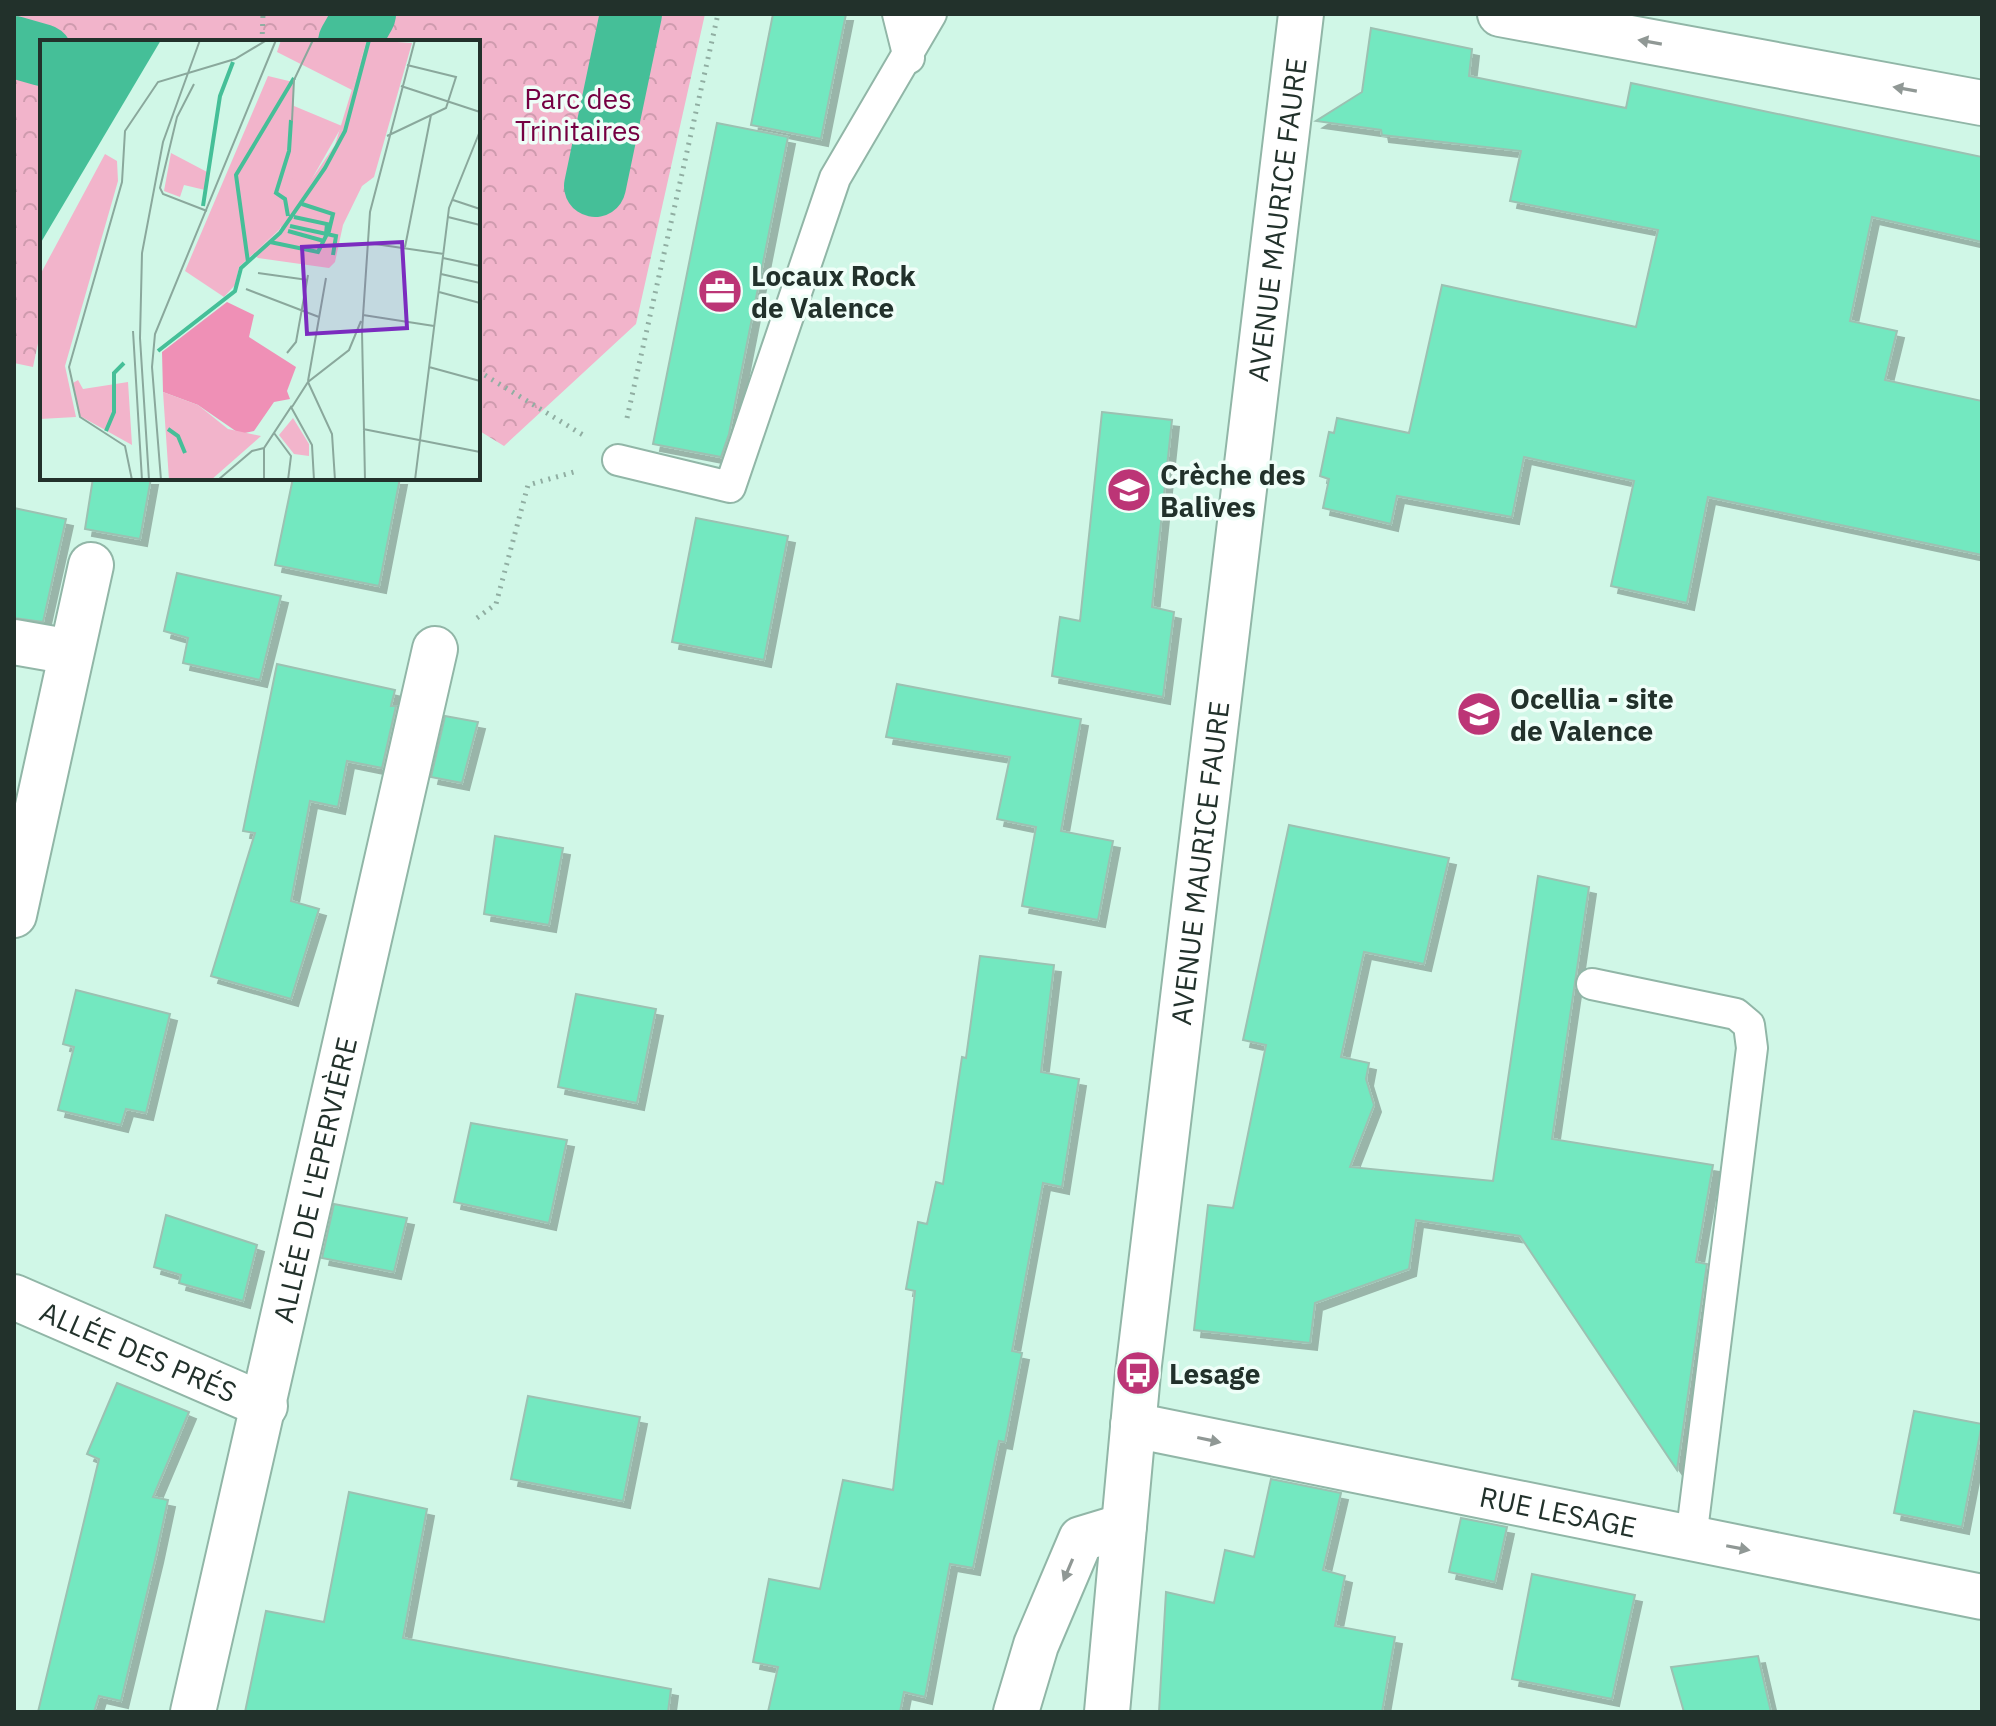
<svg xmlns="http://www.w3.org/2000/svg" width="1996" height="1726" font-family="'IBM Plex Sans',sans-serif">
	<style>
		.park { fill: url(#park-crowns) }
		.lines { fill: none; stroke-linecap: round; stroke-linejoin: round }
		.canal { stroke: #45bf98; stroke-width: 62 }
		.building { fill: #73e8c0; stroke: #9cc1b2; stroke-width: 2; filter: url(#shadow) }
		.service-casing { stroke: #91b6a7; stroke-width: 34 }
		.minor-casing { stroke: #91b6a7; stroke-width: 48 }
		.tertiary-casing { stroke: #91b6a7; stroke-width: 48 }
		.path { stroke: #90aea2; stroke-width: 5; stroke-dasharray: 2 6; stroke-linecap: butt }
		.service { stroke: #fff; stroke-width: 30 }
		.minor { stroke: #fff; stroke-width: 44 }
		.tertiary { stroke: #fff; stroke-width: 44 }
		.oneway { fill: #909895 }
		.labels { text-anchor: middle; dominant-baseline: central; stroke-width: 7; stroke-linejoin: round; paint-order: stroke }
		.park-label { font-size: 28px; fill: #750042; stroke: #effef8 }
		.street-label { font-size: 28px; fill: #22312b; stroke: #effef8 }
		.poi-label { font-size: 28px; font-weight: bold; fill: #22312b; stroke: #effef8; text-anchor: start }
		.inset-river { fill: none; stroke: #45bf98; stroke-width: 4 }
		.inset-road { fill: none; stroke: #8aa89c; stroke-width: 2 }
		.view { fill: #7b2cbf; fill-opacity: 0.15; stroke: #7b2cbf; stroke-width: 4 }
		.inset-edge { fill: none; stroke: #22312b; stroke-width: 4 }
	</style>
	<defs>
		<pattern id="park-crowns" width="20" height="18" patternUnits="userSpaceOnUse" patternTransform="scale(2)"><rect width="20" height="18" fill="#f2b4cb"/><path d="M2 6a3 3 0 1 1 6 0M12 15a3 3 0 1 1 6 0" fill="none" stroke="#cf9bae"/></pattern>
		<filter id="shadow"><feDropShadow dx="7" dy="7" stdDeviation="0" flood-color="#0004"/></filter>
	</defs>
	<rect width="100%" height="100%" fill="#d0f7e7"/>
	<polygon class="park" points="14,14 705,14 636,324 504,446 478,430 478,42 42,42 42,324 33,367 14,363"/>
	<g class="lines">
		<g class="canal">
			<polyline points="349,42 365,14"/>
			<polyline points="14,47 42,55"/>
			<polyline points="595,186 631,14"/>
		</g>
	</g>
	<g class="building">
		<polygon points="773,14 846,14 821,139 751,125"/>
		<polygon points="1371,28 1472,49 1469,76 1626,108 1631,83 1982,157 1982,242 1872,217 1850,321 1897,331 1885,380 1982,401 1982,555 1708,497 1687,603 1611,586 1634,481 1524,457 1512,517 1397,496 1391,524 1323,508 1329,479 1320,476 1329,432 1334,433 1337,418 1409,433 1442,285 1636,327 1658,230 1510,201 1521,151 1382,135 1381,130 1316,121 1362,92"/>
		<polygon points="717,123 788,137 729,434 721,457 653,444"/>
		<polygon points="1102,412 1172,420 1152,607 1174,612 1163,697 1052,676 1060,617 1080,621"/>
		<polygon points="93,478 151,478 140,539 85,529"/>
		<polygon points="293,478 400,478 379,586 275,565"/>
		<polygon points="14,508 66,519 43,622 14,618"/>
		<polygon points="696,518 788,536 764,660 672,642"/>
		<polygon points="177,573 281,596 260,680 183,663 188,638 164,631"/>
		<polygon points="277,664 395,690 391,706 396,706 382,768 347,761 338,807 310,801 291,901 319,909 291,999 211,976 255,833 243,831"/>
		<polygon points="897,684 1081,719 1061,831 1113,841 1098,920 1022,906 1036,827 997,819 1010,757 886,737"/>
		<polygon points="445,716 478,722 462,783 431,777"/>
		<polygon points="1289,825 1449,858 1424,964 1364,952 1341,1057 1369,1063 1366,1079 1374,1105 1350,1167 1493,1181 1538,876 1589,887 1552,1139 1713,1165 1696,1262 1707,1264 1677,1470 1520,1236 1416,1220 1409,1269 1315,1303 1310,1343 1194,1330 1208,1205 1233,1208 1266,1045 1243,1040"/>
		<polygon points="495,836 563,848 549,925 484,914"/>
		<polygon points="980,956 1054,965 1041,1072 1079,1079 1062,1187 1043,1183 1012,1351 1022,1353 1005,1442 999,1441 973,1568 950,1564 925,1697 904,1692 900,1712 768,1712 778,1667 753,1662 769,1579 820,1589 843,1480 893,1490 915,1291 906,1289 918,1222 927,1224 936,1182 943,1184 962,1057 966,1058"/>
		<polygon points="76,990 170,1014 146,1113 126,1109 121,1125 58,1110 74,1047 63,1044"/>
		<polygon points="576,994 656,1009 637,1103 558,1087"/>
		<polygon points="471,1123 567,1140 549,1223 454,1202"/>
		<polygon points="334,1204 407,1218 394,1272 322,1258"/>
		<polygon points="166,1215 257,1245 243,1301 179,1283 181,1275 154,1267"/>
		<polygon points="117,1383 189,1412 153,1497 168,1500 156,1556 121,1701 99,1696 94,1712 38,1712 99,1459 87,1454"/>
		<polygon points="528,1396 640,1417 623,1501 511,1479"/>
		<polygon points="1914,1411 1982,1424 1962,1527 1894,1513"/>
		<polygon points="1271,1479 1341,1493 1323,1570 1345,1576 1335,1626 1395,1637 1382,1712 1159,1712 1166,1592 1214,1603 1225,1550 1254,1557"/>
		<polygon points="349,1492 427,1509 403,1638 671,1689 668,1712 245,1712 266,1611 324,1622"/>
		<polygon points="1461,1518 1507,1527 1495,1582 1449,1572"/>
		<polygon points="1532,1574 1635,1595 1612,1699 1512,1679"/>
		<polygon points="1758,1656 1771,1712 1684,1712 1671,1667"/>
	</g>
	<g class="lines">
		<g class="service-casing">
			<g id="service">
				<polyline points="898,14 909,58"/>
				<polyline points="618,460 730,487 835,178 931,14"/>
				<polyline points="1592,984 1736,1014 1749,1025 1752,1048 1691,1539"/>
			</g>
		</g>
		<g class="minor-casing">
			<g id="minor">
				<polyline points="1500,14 1982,103"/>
				<polyline points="14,642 71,652"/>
				<polyline points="14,915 91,565"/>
				<path id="s1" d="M 14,1297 L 265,1406"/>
				<path id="s2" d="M 1133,1425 L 1982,1597"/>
				<path id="s3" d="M 193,1712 L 435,649"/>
			</g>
		</g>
		<g class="tertiary-casing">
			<g id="tertiary">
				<polyline points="1016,1712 1036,1645 1081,1539 1124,1526"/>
				<path id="s4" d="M 1107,1712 L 1138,1373 L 1301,14"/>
			</g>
		</g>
		<g class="path">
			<polyline points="262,42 263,14"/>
			<polyline points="478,371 583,435"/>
			<polyline points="627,418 718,14"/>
			<polyline points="477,618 496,604 528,485 574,472"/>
		</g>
		<use href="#service" class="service"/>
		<use href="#minor" class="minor"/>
		<use href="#tertiary" class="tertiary"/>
	</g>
	<defs><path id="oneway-solid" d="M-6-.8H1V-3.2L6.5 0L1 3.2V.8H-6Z" transform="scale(2)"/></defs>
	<g class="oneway">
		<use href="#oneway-solid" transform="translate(1650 42) rotate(-170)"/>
		<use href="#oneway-solid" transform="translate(1905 89) rotate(-170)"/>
		<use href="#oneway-solid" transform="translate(1209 1440) rotate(12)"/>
		<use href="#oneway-solid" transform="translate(1738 1548) rotate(11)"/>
		<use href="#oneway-solid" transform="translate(1068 1570) rotate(113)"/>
	</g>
	<defs>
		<g id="office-disc" transform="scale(2.3)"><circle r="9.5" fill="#bc3576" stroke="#effef8"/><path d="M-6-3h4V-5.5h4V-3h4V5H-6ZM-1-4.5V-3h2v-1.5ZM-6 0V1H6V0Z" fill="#fff"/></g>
		<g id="school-disc" transform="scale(2.3)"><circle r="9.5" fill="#bc3576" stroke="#effef8"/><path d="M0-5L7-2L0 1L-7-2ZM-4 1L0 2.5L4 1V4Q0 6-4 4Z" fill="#fff"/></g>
		<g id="university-disc" transform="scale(2.3)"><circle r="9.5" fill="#bc3576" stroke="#effef8"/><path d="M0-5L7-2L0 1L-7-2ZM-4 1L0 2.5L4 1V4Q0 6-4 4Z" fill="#fff"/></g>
		<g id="bus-disc" transform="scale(2.3)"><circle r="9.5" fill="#bc3576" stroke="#effef8"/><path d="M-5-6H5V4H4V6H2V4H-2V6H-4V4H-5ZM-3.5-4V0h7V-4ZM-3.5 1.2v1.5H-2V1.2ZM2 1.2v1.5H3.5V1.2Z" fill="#fff"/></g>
	</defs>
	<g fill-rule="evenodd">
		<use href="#office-disc" x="720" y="291"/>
		<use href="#school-disc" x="1129" y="490"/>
		<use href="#university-disc" x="1479" y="714"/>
		<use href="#bus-disc" x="1138" y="1373"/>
	</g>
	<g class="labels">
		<g class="park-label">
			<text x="578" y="98">Parc des<tspan x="578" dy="32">Trinitaires</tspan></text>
		</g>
		<g class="street-label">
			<text stroke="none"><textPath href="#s4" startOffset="1502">AVENUE MAURICE FAURE</textPath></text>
			<text stroke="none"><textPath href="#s4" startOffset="854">AVENUE MAURICE FAURE</textPath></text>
			<text stroke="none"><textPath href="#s3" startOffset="546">ALLÉE DE L'EPERVIÈRE</textPath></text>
			<text stroke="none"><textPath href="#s1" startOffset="136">ALLÉE DES PRÉS</textPath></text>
			<text stroke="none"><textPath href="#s2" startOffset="434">RUE LESAGE</textPath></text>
		</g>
		<g class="poi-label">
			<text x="751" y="275">Locaux Rock<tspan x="751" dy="32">de Valence</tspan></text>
			<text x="1160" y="474">Crèche des<tspan x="1160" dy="32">Balives</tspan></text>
			<text x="1510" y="698">Ocellia - site<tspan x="1510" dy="32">de Valence</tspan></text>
			<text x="1169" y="1373">Lesage</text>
		</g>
	</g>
	<g transform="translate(40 40)">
		<rect width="440" height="440" fill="#d0f7e7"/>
		<path d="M 187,262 L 214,275 L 209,297 L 256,327 L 247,351 L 250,359 L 234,362 L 214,391 L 200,394 L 158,365 L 123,352 L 122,312 Z" fill="#ef90b6"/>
		<path d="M 327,0 L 372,3 L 334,137 L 322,146 L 303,185 L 295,222 L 289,228 L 218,218 L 213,214 L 241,189 L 235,155 L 241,134 L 269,143 L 295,105 ZM 65,114 L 77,121 L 78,141 L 25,326 L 36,377 L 0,379 L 0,235 ZM 38,340 L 43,349 L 88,342 L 92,405 L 40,376 L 33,343 ZM 123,352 L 158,365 L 188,389 L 221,396 L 171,440 L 129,440 ZM 253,378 L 269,404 L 269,416 L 254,414 L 239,395 Z" fill="#f2b4cb"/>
		<path d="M 241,0 L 327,0 L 312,50 L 237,12 ZM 228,36 L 253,42 L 254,66 L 302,86 L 269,144 L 241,135 L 235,154 L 246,164 L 240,189 L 199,227 L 195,245 L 184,257 L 145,231 ZM 131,113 L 169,133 L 165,150 L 144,145 L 140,157 L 124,151 Z" fill="#f2b4cb"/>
		<path d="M 0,0 L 121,0 L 0,204 Z" fill="#45bf98"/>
		<path class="inset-river" d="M 262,164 L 293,174 L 288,195M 163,166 L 180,56 L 193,22M 248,176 L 245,159 L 236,153 L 249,111 L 251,80M 254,177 L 287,184 L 286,194M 250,186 L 296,196 L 293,215M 248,191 L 284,201M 230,202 L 278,212 L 287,194M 208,222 L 196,135 L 254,38M 118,311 L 195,251 L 201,228 L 240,193 L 285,128 L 305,91 L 329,0M 128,389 L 138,396 L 145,413M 66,391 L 74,372 L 74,333 L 84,323"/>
		<path class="inset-road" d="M 154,44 L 137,77 L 120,148 L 123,154 L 167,171M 361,46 L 440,72M 252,81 L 254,40 L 273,0M 347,96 L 406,68 L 416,37 L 367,25M 413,160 L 440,169M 408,177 L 440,185M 328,203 L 404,214M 365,207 L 391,75M 403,218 L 440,226M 218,233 L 268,240M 401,234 L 440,243M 206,249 L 279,277M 399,252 L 440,263M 323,275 L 394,286M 93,291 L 102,440M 247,313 L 256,302 L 268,235M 389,327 L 440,341M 268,341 L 286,238M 268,342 L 292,394 L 295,440M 252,367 L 268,342 L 309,310 L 321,281M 323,389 L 440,412M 234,393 L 251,416 L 248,440M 92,440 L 85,406 L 40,377 L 29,327 L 82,142 L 85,91 L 118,42 L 195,19 L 227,0M 109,440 L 100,298 L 102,213 L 123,102 L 160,0M 121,440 L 112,327 L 115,294 L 236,0M 178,440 L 212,411 L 224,408 L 251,367 L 272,405 L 274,440M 224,440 L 224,408M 325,440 L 322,291 L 330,172 L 375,0M 375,440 L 409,168 L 440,91"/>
		<path class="view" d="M 362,202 L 367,288 L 267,294 L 262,207 Z"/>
		<rect width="440" height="440" class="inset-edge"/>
	</g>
	<rect width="1996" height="1726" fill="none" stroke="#22312b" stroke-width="32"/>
</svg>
